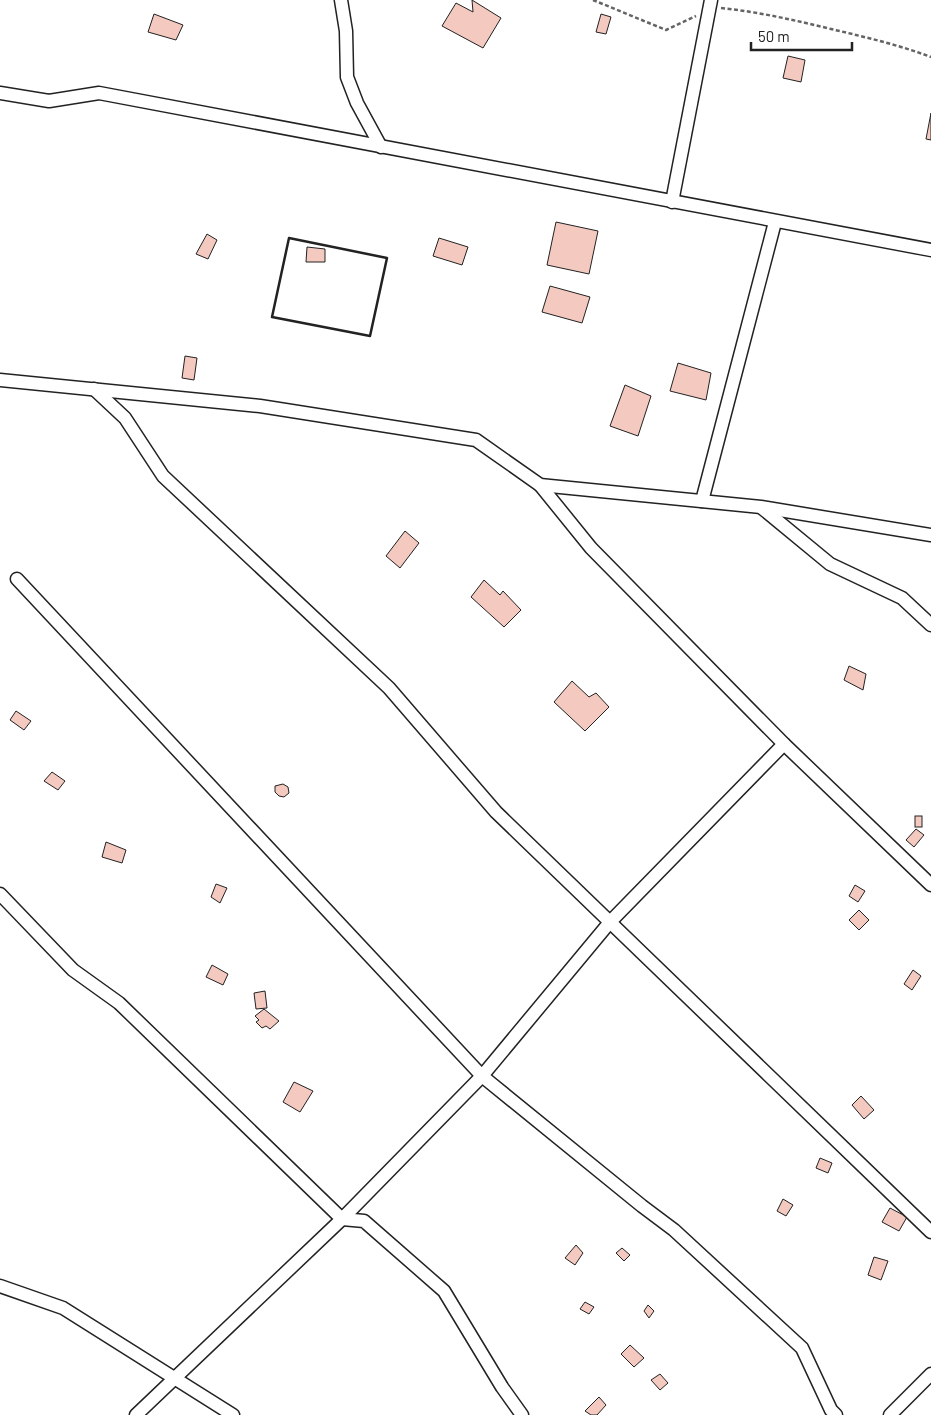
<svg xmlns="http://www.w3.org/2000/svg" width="931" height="1415" font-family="Barlow,sans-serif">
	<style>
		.building { fill: #f3c9c0; stroke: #222 }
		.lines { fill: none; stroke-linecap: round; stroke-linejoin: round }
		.street-casing { stroke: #222; stroke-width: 15 }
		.path { stroke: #646464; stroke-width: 2.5; stroke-dasharray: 4 2.5; stroke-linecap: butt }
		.street { stroke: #fff; stroke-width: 12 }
		.wall { stroke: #222; stroke-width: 2.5 }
	</style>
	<rect width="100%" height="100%" fill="#fff"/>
	<g class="building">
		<polygon points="472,0 501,18 483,48 442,26 456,3 473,12"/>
		<polygon points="154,14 183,25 176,40 148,32"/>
		<polygon points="601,14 611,17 606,34 596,32"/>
		<polygon points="788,56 805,60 801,82 783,78"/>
		<polygon points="931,113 931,140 926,139"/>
		<polygon points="556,222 598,231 589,274 547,265"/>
		<polygon points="207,234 217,240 208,259 196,254"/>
		<polygon points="439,238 468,247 462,265 433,256"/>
		<polygon points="307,247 325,249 325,262 306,262"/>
		<polygon points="550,286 590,297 582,323 542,312"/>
		<polygon points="185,356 197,358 194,380 182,378"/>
		<polygon points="678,363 711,373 706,400 670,391"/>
		<polygon points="625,385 651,396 638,436 610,426"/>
		<polygon points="405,531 419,543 400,568 386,556"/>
		<polygon points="484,580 500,595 503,591 521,610 504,627 471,597"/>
		<polygon points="849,666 866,674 863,690 844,680"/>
		<polygon points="572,681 589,697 596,693 609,707 585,731 554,702"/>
		<polygon points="16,711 31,721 24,730 10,720"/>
		<polygon points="52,772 65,781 58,790 44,781"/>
		<polygon points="283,784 288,787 289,793 284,797 279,796 275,792 275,786"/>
		<rect x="915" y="816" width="7" height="11"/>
		<polygon points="916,829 924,835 914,847 906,840"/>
		<polygon points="106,842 126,850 122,863 102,857"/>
		<polygon points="216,884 227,888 220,903 211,897"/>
		<polygon points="855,885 865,891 858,902 849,896"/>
		<polygon points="859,910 869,920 859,930 849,920"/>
		<polygon points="212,965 228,974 223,985 206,977"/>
		<polygon points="913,970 921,976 912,990 904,984"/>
		<polygon points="265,991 267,1008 256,1009 254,993"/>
		<polygon points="264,1009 279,1021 270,1029 266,1026 262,1028 256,1022 259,1020 255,1016"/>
		<polygon points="294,1082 313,1091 300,1112 283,1102"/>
		<polygon points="861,1096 874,1110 864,1119 852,1105"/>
		<polygon points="820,1158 832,1163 828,1173 816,1168"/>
		<polygon points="783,1199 793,1205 786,1216 777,1211"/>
		<polygon points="890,1208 907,1217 899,1231 882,1222"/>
		<polygon points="576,1245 583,1253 575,1265 565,1258"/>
		<polygon points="622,1248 630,1255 624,1261 616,1253"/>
		<polygon points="874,1257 888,1261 881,1280 868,1275"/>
		<polygon points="585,1302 594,1307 589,1314 580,1309"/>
		<polygon points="648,1305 654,1311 649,1318 644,1311"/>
		<polygon points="630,1345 644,1358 634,1367 621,1354"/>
		<polygon points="660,1374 668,1383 660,1390 651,1380"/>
		<polygon points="599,1397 606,1405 597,1415 591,1415 585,1411"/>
	</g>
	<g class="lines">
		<g class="street-casing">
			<g id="street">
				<polyline points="341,0 346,31 347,77 357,103 381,147"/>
				<polyline points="0,93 49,101 99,93 931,250"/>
				<polyline points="672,202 711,0"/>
				<polyline points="0,380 260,406 476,440 540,485 761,507 931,535"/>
				<polyline points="94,389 125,418 163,476 389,688 496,812 931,1232"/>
				<polyline points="540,485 591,548 784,744 931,885"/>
				<polyline points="702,501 775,222"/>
				<polyline points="762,508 830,564 902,598 931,625"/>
				<polyline points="17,579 482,1076 642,1206 674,1230 802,1348 831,1410 836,1415"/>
				<polyline points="0,894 73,970 119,1003 342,1219 364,1221 444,1291 502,1387 522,1415"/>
				<polyline points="0,1286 63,1308 233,1415"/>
				<polyline points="136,1415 342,1219 482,1076 610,922 784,744"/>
				<polyline points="890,1415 931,1374"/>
			</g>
		</g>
		<g class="path">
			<polyline points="593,0 666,30 696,16"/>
			<path d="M 721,8 C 759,12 794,20 831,29 C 865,37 899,45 931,57"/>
		</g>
		<use href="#street" class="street"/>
		<polygon class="wall" points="289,238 387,258 370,336 272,317"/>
	</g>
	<path d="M751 42v8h101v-8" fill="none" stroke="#222222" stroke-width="2.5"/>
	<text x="758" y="42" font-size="15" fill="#222222" stroke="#ffffff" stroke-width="4" paint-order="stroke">50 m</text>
</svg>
